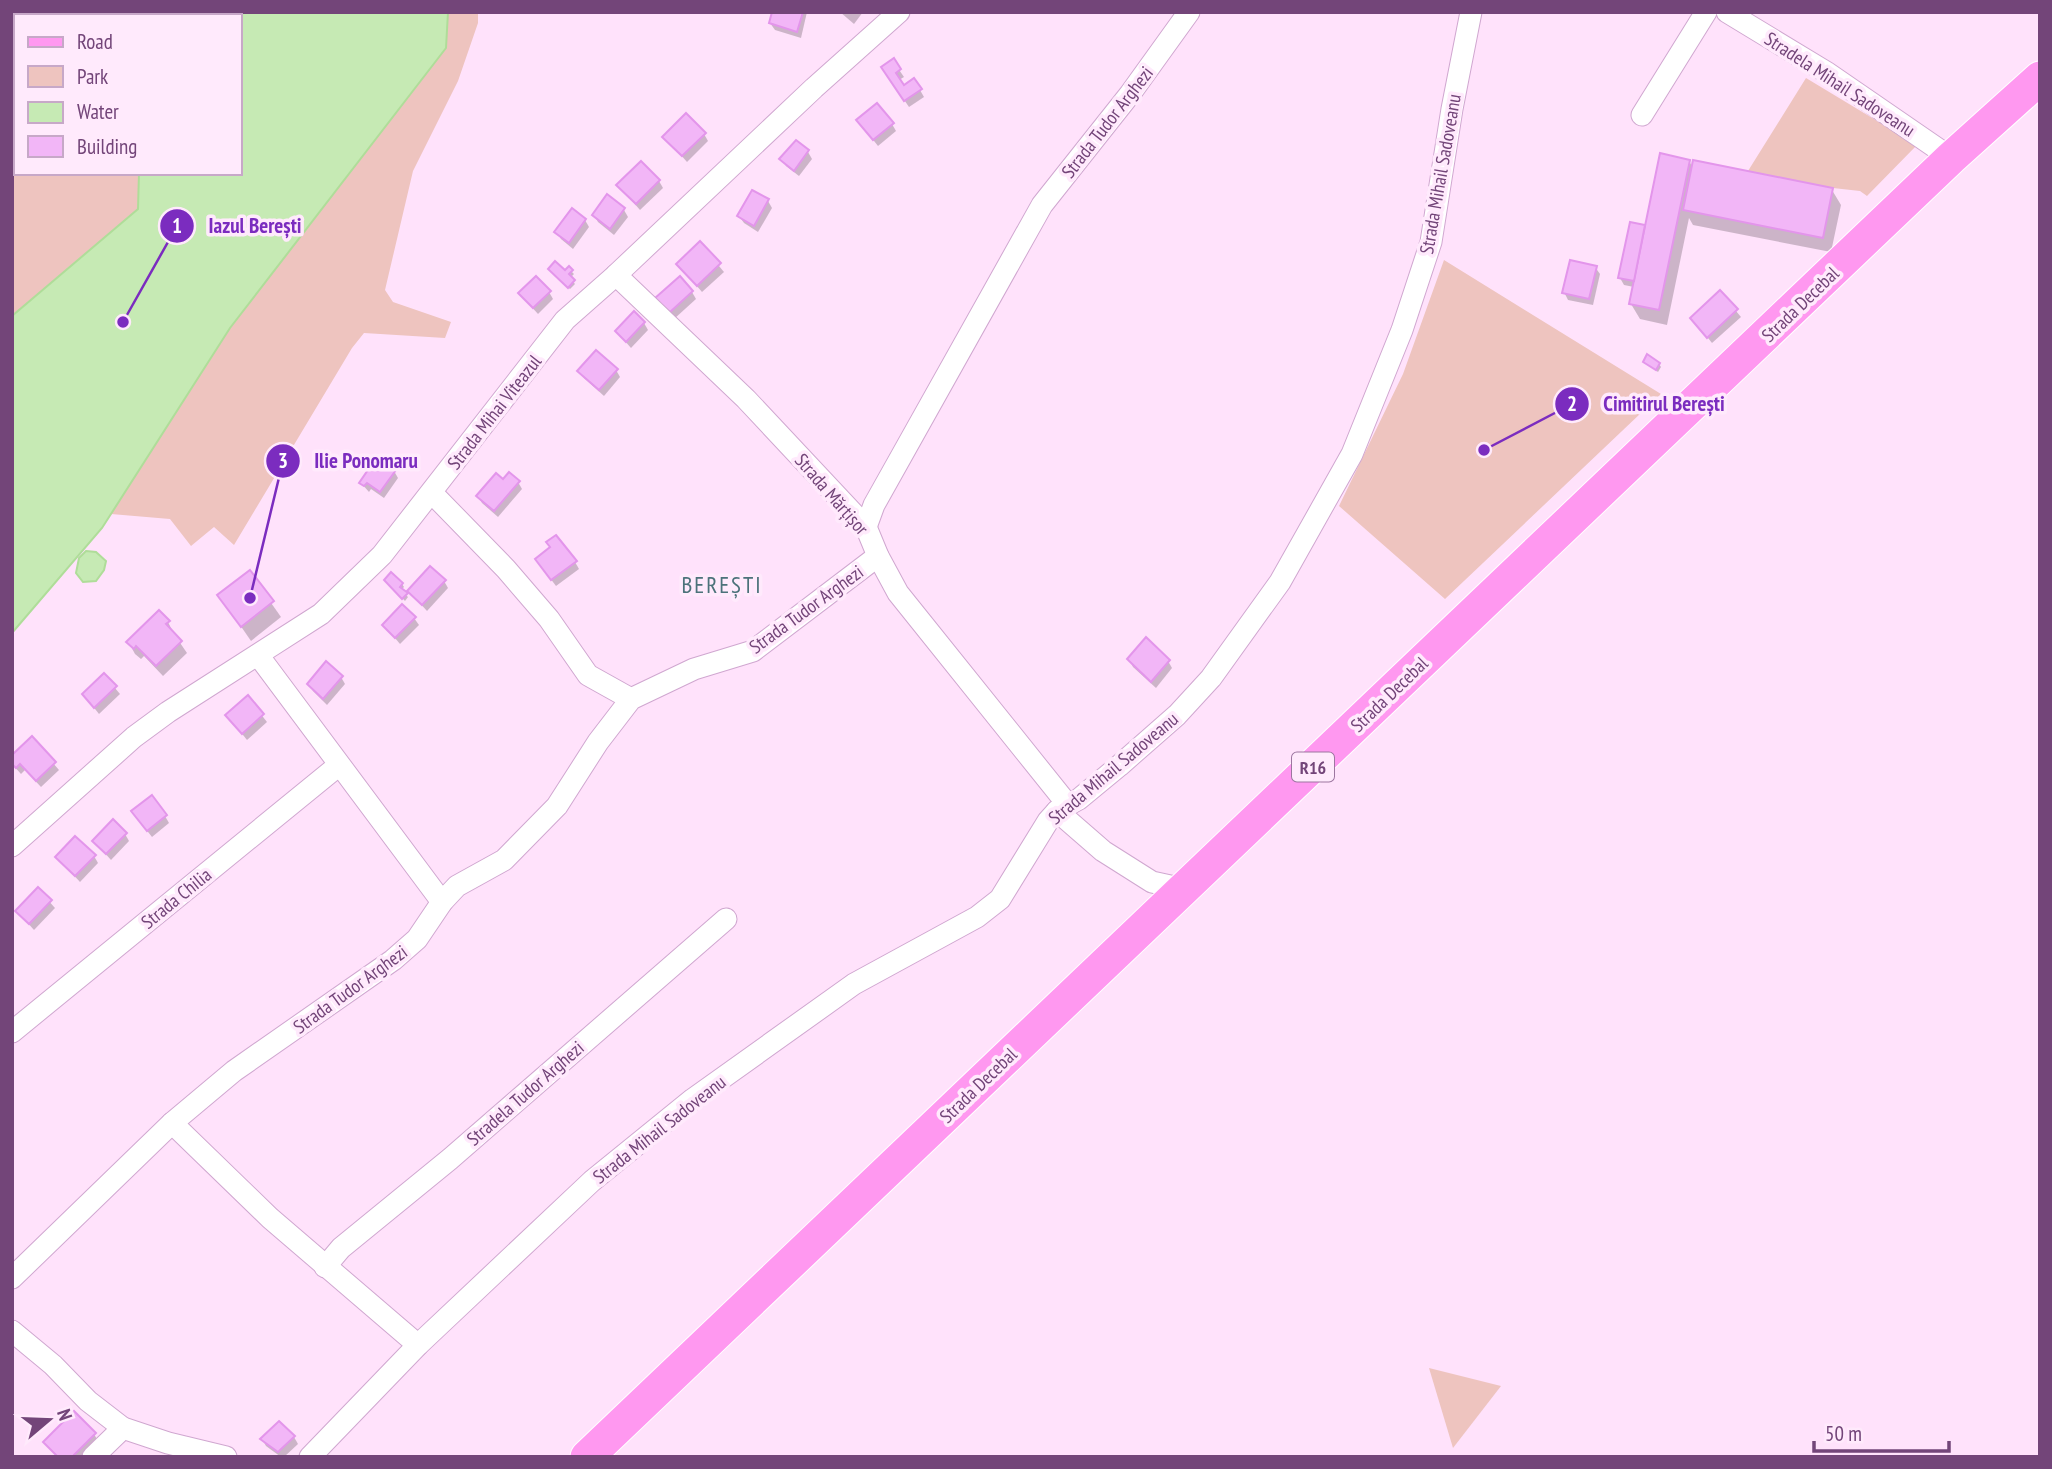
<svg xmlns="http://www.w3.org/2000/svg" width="2052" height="1469" font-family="'PT Sans Narrow',sans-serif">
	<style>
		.green { fill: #eec4bf; fill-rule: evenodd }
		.water { fill: #c6eab4; stroke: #afdd99; stroke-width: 2 }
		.shadow { fill: #0003 }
		.building { fill: #f2b6f7; stroke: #e395eb; stroke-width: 2 }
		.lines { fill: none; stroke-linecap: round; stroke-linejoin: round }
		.minor-casing { stroke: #d0a7d0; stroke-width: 23 }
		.primary-casing { stroke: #fff; stroke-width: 35 }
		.minor { stroke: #fff; stroke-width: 21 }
		.primary { stroke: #ff98f0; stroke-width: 33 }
		.labels { text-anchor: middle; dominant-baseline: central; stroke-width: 7; stroke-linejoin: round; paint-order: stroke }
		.shield { fill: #ffeafc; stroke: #9d76a0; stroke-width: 2 }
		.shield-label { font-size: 18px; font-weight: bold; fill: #734579 }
		.street-label { font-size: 19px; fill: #734579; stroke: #ffeafc }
		.quarter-label { font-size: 23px; letter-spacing: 2px; fill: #4c727a; stroke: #ffeafc }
		.leader { fill: none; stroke: #7b2cbf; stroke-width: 2.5 }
		.callout-dot { fill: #7b2cbf; stroke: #ffeafc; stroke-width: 2.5 }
		.mark-label { font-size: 21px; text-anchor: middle; font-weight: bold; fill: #fff }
		.callout-label { font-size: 21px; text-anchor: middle; font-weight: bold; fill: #7b2cbf; stroke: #ffeafc; stroke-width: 7; stroke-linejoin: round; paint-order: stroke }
	</style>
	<rect width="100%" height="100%" fill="#ffe2fb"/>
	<g class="green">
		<path d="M 12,12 L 478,12 L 478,23 L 458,81 L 413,171 L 385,290 L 393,302 L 451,322 L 445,338 L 364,333 L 352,348 L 234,545 L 214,527 L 191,546 L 170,519 L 111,514 L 102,528 L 12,633 ZM 16,16 L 240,16 L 240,173 L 16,173 Z"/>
		<polygon points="1806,78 1917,145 1867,196 1860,191 1833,188 1748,171"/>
		<polygon points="1444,260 1661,394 1445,599 1339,506 1403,374"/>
		<polygon points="1429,1368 1501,1386 1453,1448"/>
	</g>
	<g class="water">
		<polygon points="136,12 448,12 446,48 230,328 102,528 12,633 12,316 138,209 139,173 240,173 240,16 136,16"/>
		<polygon points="86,551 96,552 106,561 104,570 96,581 83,582 76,573 79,558"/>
	</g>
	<g class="shadow">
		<polygon points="774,12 807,12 801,38 775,30 770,23"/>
		<polygon points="840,12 863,12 854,24"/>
		<polygon points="893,61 904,77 899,80 904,87 920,90 924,97 909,107 887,75"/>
		<polygon points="892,124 896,131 878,146 863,127"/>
		<polygon points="704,134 708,141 687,162 665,137"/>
		<polygon points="796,143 808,152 812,159 799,176 786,166 782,159"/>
		<polygon points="1689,161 1693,168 1832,190 1841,205 1831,252 1693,225 1689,218 1667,325 1640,319 1631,304 1634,287 1624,285 1620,278 1644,227 1646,230"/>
		<polygon points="659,181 663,188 640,210 619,186"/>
		<polygon points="607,197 624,210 628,217 614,235 598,222 594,215"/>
		<polygon points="768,201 772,208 758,232 744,223 739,216"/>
		<polygon points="573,211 585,220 589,227 573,249 561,239 557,232"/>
		<polygon points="700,243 724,272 702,292 678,264"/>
		<polygon points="1595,267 1600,274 1593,305 1568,300 1564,292"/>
		<polygon points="569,269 574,274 570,278 575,284 570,289 552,272 565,273"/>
		<polygon points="549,292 553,299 538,314 520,294"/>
		<polygon points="692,292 696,299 674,319 661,305"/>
		<polygon points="1720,292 1741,317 1712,343 1692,318"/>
		<polygon points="644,323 648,330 631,348 617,332"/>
		<polygon points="1645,362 1659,364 1661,367 1658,372"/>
		<polygon points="616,370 620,377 604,396 584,378 580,371"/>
		<polygon points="394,471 398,478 384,498 371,489 369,492 361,483"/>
		<polygon points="503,482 518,482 522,489 498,517 482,503 478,496"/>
		<polygon points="552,548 575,562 579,569 556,586 541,566"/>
		<polygon points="250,573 281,617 251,641 220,596"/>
		<polygon points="444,581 448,588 427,611 409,591"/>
		<polygon points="388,583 402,584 404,587 401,590 408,597 405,601"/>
		<polygon points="414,618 419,625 400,644 384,625"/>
		<polygon points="168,622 174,634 187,653 163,676 144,656 141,659 135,654 129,643"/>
		<polygon points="1129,659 1168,661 1172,668 1156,688 1133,667"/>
		<polygon points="104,675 120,694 99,714 84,695"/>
		<polygon points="341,677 345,684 327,705 313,691 309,684"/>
		<polygon points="248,698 267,722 247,740 227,715"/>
		<polygon points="32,739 59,770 41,787 25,770 21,774 12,764 12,757"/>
		<polygon points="165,816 169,823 152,837 137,818"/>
		<polygon points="125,834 129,841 111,860 94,841"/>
		<polygon points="94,856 98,863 80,882 57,857"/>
		<polygon points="38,889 55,908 34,930 17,911"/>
		<polygon points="279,1423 294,1437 298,1444 284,1457 281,1457 266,1446 262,1439"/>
		<polygon points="94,1434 98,1441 83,1457 57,1457 46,1443"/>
	</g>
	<g class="building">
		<polygon points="772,12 803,12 797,32 769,23"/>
		<polygon points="894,58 901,69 896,73 904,85 914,78 922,89 904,101 881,67"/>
		<polygon points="877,103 894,123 873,140 856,120"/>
		<polygon points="686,113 706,133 682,156 662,137"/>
		<polygon points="796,140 809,150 794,171 779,159"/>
		<polygon points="1660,153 1690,160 1659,310 1629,304"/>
		<polygon points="1693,160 1833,188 1823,238 1683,210"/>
		<polygon points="641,161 660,180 636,204 616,185"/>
		<polygon points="752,190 769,199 754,226 737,216"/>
		<polygon points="607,194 625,208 610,229 592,215"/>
		<polygon points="572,208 586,219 569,243 554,232"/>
		<polygon points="1630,222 1645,225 1634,281 1618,278"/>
		<polygon points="700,241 721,263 697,286 676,264"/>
		<polygon points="1570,260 1597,266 1589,299 1562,293"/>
		<polygon points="555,261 565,270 569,266 573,270 569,274 575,280 568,288 548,269"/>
		<polygon points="536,276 551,291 533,308 518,293"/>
		<polygon points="680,276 693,291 669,313 655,298"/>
		<polygon points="1720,290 1738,309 1707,338 1690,318"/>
		<polygon points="634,311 645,322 626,342 615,331"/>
		<polygon points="596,350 618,369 599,390 577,371"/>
		<polygon points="1647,354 1660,363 1656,370 1643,362"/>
		<polygon points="377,457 396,470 380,492 367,483 364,486 359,483"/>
		<polygon points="509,472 520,481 494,511 476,496 496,473 503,479"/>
		<polygon points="556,535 577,561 551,580 535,559 550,547 546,542"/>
		<polygon points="430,566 446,580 422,605 407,591"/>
		<polygon points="250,570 274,601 241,627 217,595"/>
		<polygon points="391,572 403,583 400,587 408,593 402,599 384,580"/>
		<polygon points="402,604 416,617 395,638 382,625"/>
		<polygon points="159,610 170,621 166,624 182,641 156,666 136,646 134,649 126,642"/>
		<polygon points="1146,637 1170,660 1151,682 1127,659"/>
		<polygon points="326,661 343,676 323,699 307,684"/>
		<polygon points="104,673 117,686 94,708 82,694"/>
		<polygon points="248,695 264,714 242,734 225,715"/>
		<polygon points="32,736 56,762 36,781 20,764 16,768 12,764 12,755"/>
		<polygon points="152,795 167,815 147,831 131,811"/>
		<polygon points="113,819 127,833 106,854 92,841"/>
		<polygon points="75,836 96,855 75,876 55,857"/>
		<polygon points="38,887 52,900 29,924 15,911"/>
		<polygon points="74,1411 96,1433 72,1457 58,1457 43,1442"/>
		<polygon points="279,1421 295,1436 278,1452 260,1439"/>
	</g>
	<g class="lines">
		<g class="minor-casing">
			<g id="minor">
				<polyline points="1727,12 1826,72 1951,158"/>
				<polyline points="1642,115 1706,12"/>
				<polyline points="616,275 746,399 866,527 878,556 898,593 1068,805"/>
				<polyline points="432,493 506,569 549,619 588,675 631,699"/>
				<polyline points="866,527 874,505 1042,205 1130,94 1189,12"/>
				<polyline points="258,655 442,902"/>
				<polyline points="1057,811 1103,851 1152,882 1184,889"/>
				<polyline points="12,846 134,737 168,712 321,614 382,555 565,320 616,275 814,88 899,12"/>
				<polyline points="12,1032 339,765"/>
				<polyline points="172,1123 270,1218 418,1345"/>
				<polyline points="325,1267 341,1248 450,1159 726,919"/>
				<polyline points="12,1278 172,1123 234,1071 393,960 417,939 442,902 457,886 504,860 557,806 598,742 631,699 694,669 753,651 878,556"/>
				<polyline points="12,1331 53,1365 88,1401 123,1428 168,1443 226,1457"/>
				<polyline points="93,1457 123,1428"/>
				<polyline points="310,1457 418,1345 592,1181 693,1099 854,984 977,917 1000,899 1048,821 1057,811 1079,799 1119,766 1177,715 1211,678 1280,582 1352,454 1402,330 1431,242 1452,109 1471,12"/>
			</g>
		</g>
		<g class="primary-casing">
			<polyline id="primary" points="587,1457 1951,158 2040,78"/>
		</g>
		<use href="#minor" class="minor"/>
		<use href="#primary" class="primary"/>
	</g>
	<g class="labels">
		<rect class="shield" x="1292" y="752.5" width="42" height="29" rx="5"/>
		<g class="shield-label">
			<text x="1313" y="767">R16</text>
		</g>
		<g class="street-label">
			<text transform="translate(1840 84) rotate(33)">Stradela Mihail Sadoveanu</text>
			<text transform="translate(1107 122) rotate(-52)">Strada Tudor Arghezi</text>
			<text transform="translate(1440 174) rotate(-80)">Strada Mihail Sadoveanu</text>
			<text transform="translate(1800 304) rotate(-44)">Strada Decebal</text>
			<text transform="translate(494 412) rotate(-52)">Strada Mihai Viteazul</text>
			<text transform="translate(832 494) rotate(49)">Strada Mărțișor</text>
			<text transform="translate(806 609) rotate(-36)">Strada Tudor Arghezi</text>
			<text transform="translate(1389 694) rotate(-44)">Strada Decebal</text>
			<text transform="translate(1113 768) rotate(-40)">Strada Mihail Sadoveanu</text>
			<text transform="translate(176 898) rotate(-39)">Strada Chilia</text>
			<text transform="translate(350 989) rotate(-36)">Strada Tudor Arghezi</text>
			<text transform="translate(978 1085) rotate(-44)">Strada Decebal</text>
			<text transform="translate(525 1093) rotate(-41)">Stradela Tudor Arghezi</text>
			<text transform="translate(659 1129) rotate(-38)">Strada Mihail Sadoveanu</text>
		</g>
		<g class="quarter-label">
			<text x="722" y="584">BEREȘTI</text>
		</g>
	</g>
	<path class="leader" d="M123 322L177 226M1484 450L1572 404M250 598L283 461"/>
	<g class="callout-dot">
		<circle cx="123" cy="322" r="7"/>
		<circle cx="1484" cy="450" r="7"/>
		<circle cx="250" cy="598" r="7"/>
		<circle cx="177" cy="226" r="18"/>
		<circle cx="1572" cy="404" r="18"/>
		<circle cx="283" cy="461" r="18"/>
	</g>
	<g class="mark-label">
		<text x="177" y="233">1</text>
		<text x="1572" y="411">2</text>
		<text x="283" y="468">3</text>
	</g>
	<g class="callout-label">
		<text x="255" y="233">Iazul Berești</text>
		<text x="1664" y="411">Cimitirul Berești</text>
		<text x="366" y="468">Ilie Ponomaru</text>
	</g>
	<rect width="2052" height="1469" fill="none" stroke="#734579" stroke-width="28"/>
	<rect x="14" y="14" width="228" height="161" fill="#ffeafc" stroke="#c7a8c8" stroke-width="2"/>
	<rect x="28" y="37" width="35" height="10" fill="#ff98f0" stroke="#c7a8c8" stroke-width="2"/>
	<text x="77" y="49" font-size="21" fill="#734579">Road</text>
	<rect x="28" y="66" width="35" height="21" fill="#eec4bf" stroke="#c7a8c8" stroke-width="2"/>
	<text x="77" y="84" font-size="21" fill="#734579">Park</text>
	<rect x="28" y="102" width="35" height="21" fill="#c6eab4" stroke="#c7a8c8" stroke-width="2"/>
	<text x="77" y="119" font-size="21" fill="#734579">Water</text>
	<rect x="28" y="136" width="35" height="21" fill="#f2b6f7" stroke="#c7a8c8" stroke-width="2"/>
	<text x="77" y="154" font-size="21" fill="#734579">Building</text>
	<g transform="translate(49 1420) rotate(71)" stroke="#ffeafc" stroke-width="5" paint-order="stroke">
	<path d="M0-5L12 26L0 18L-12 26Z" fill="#734579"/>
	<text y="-10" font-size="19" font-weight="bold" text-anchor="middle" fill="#734579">N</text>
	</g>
	<path d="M1814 1441v10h135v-10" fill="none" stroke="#734579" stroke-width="3.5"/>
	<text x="1825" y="1441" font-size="21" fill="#734579" stroke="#ffeafc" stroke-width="5" paint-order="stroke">50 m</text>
</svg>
